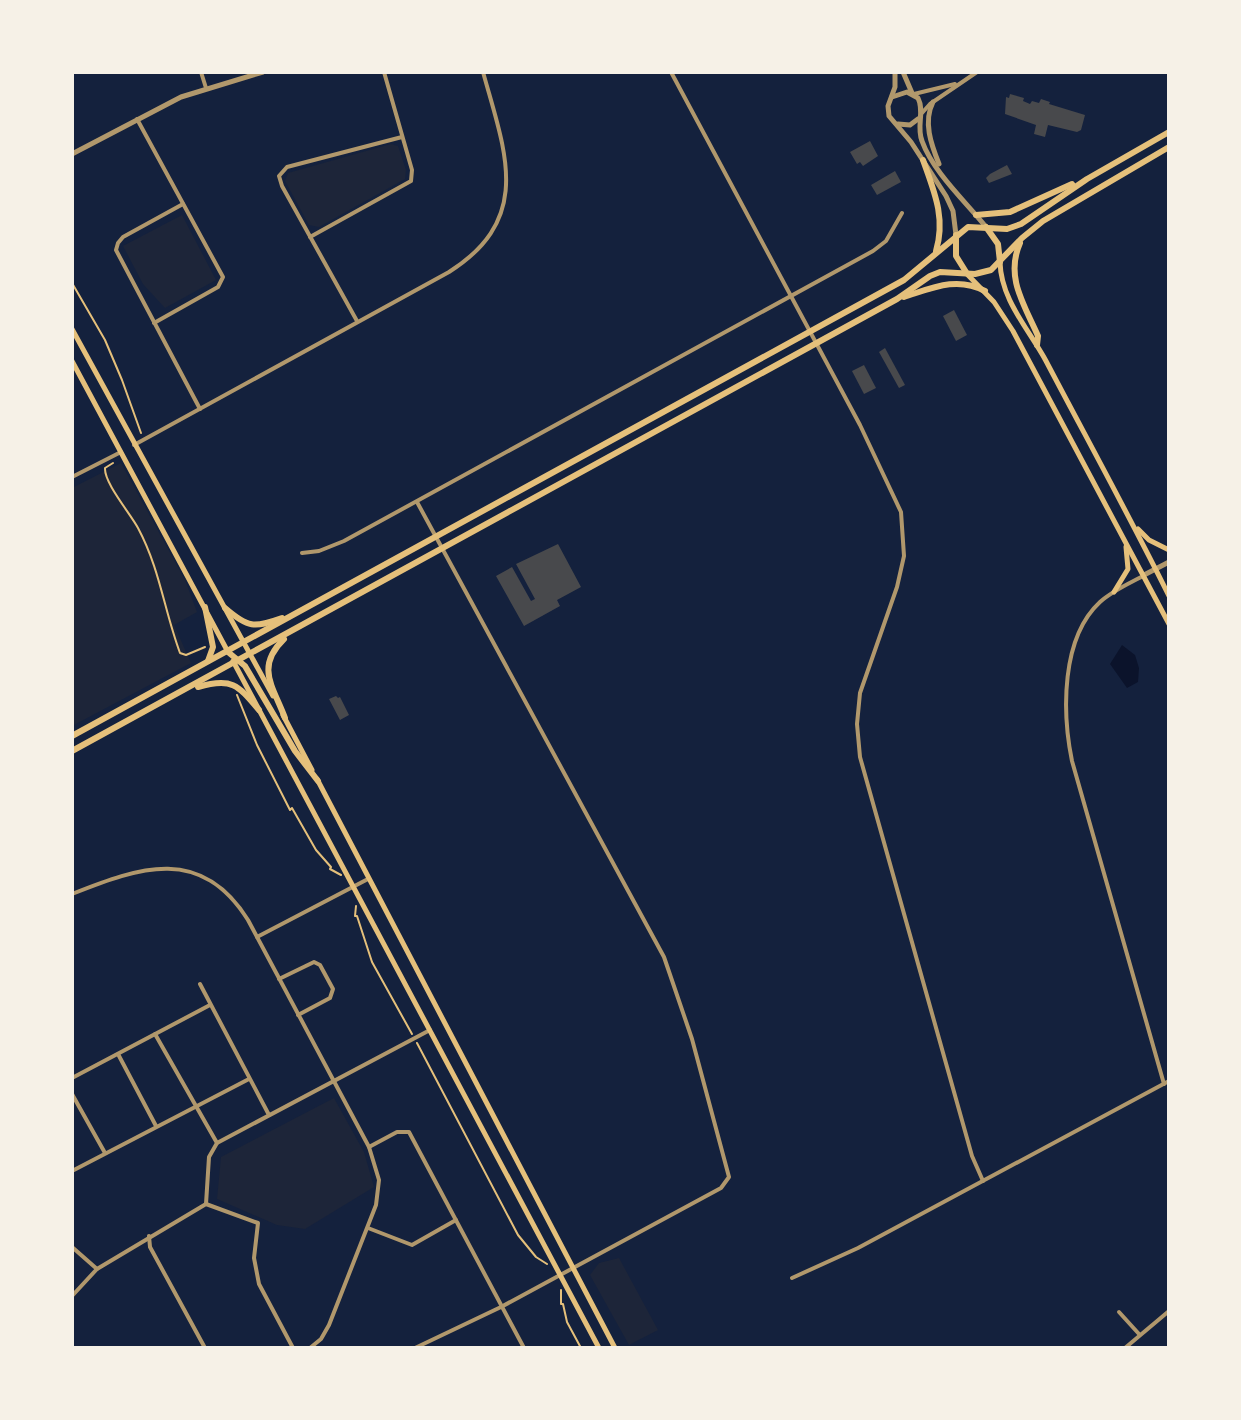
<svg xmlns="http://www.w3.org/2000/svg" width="1241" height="1420" font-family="Poppins,sans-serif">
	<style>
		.green { fill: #1d2539 }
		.water { fill: #0b132b }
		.building { fill: #48494c }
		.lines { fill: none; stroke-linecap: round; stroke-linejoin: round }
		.path { stroke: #e5c07b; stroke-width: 2 }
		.minor { stroke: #b1986c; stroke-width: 4 }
		.tertiary { stroke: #b1986c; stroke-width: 5 }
		.secondary { stroke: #e5c07b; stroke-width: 5 }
		.primary { stroke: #e5c07b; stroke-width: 6 }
	</style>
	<rect width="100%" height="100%" fill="#14213d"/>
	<g class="green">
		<polygon points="391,144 398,146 406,170 405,179 319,227 309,225 285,181 288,173"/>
		<polygon points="182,215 216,280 165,308 143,284 123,246"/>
		<polygon points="121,463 185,580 197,612 174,625 191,663 72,726 72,488"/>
		<polygon points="334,1098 364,1152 374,1187 305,1229 277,1225 217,1199 221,1157"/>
		<polygon points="619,1258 658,1330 629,1345 590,1275 599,1263"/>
	</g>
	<polygon class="water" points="1122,645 1135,655 1139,668 1138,682 1127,688 1110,664"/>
	<g class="building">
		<polygon points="1010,94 1024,98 1023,101 1030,104 1032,101 1039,103 1041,99 1050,102 1049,104 1085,115 1081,130 1077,132 1048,125 1045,137 1034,134 1036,125 1005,114 1006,97 1009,98"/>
		<polygon points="870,141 878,156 863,166 860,162 857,164 850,152"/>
		<polygon points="1007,165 1012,174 989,183 986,178 990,174"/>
		<polygon points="895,171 901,182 877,195 871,185"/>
		<polygon points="954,310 967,335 956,341 943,316"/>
		<polygon points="885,348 905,385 899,388 879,352"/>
		<polygon points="864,365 876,388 864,394 852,371"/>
		<polygon points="558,544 581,587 557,600 560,606 524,626 496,576 512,567 531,601 535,599 516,564"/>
		<polygon points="336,696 338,698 340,697 349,715 340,720 329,699"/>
	</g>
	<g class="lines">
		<g class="path">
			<polyline points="72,283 105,340 122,380 141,433"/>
			<path d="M 113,463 L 105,468 C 104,483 130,513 138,528 C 160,569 164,610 180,653 L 186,655 L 205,647"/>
			<polyline points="237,695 257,745 290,810 292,808 316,850 331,867 330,869 341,875"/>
			<polyline points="356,906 355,916 357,916 372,962 412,1034"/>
			<polyline points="417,1043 518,1235 536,1257 547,1264"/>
			<polyline points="561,1290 561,1304 563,1304 567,1322 581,1348"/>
		</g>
		<g class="minor">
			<polyline points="201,72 206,88"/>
			<polyline points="671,72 860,425 901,512 904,556 897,587 860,693 857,724 860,757 972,1156 983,1181"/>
			<polyline points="914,94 955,84"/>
			<polyline points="922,113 930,104 977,72"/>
			<polyline points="137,119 223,277 218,287 154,323"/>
			<polyline points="183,204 123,237 118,243 116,250 200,409"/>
			<polyline points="310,237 411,181 412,170 384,72"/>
			<polyline points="357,321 282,186 279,176 287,167 402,137"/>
			<path d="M 134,445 L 449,272 C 534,218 505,152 483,72"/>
			<polyline points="72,477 121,452"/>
			<polyline points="302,553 319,551 344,541 873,251 886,241 902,213"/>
			<path d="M 1143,576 C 1128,584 1112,591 1100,602 C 1061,638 1062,712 1072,761 L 1164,1084"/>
			<path d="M 72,894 C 140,867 201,845 248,920 L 369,1147 L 379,1180 L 376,1205 L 329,1325 L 321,1339 L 310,1348"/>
			<polyline points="257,937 368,879"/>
			<polyline points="279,979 314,962 320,965 333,989 330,998 298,1015"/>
			<polyline points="200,984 269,1115"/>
			<polyline points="155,1034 217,1143"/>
			<polyline points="118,1054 156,1126"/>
			<polyline points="72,1078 210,1005"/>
			<polyline points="72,1094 105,1153"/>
			<polyline points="369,1147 397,1132 409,1132 524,1348"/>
			<polyline points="72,1171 249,1079"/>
			<polyline points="206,1204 209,1157 217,1143 430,1030"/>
			<polyline points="368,1228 412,1245 456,1220"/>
			<polyline points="149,1236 150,1247 205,1348"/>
			<polyline points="72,1247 97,1269"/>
			<polyline points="792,1278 858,1248 1169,1081"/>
			<polyline points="72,1296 97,1269 206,1204 258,1223 254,1258 259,1284 293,1348"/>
			<polyline points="1119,1312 1139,1334"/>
			<polyline points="415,1348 501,1307 721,1188 729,1177 692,1039 664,957 417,502"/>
			<polyline points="1125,1348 1169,1311"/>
		</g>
		<g class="tertiary">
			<polyline points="895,72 895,87 888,106 889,116 911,142 946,196 953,211 956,235"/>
			<polyline points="903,72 912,93"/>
			<path d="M 892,97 L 907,92 L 918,98 C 925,112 916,126 922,141 C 933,172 966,202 986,227"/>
			<path d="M 933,102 C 923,122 931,144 939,164"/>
			<polyline points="898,124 910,125 918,119"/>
			<polyline points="72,154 181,97 263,72"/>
			<polyline points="1144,575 1169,562"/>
		</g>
		<g class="secondary">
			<path d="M 1000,262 C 1001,300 1028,328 1046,361 C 1087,439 1130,517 1169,596"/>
			<polyline points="966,273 994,302 1013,331 1169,624"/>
			<polyline points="72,329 273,696"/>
			<polyline points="72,361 228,652"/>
			<polyline points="1138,529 1149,540 1169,550"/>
			<polyline points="1114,592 1128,569 1126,547"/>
			<polyline points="233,661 599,1348"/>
			<polyline points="283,715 312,770"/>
			<polyline points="317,779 615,1348"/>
		</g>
		<g class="primary">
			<path d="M 923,160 C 934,191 946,218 936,251"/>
			<polyline points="976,215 1010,212 1072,184"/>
			<polyline points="986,227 998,244 1000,262"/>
			<polyline points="956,235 956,256 966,272"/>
			<path d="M 1020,243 C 1005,277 1024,304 1038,336 L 1037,345"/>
			<path d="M 904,297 C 932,288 957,276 985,291"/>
			<polyline points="205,607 213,647 208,661"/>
			<path d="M 225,608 C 248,628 254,628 282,618"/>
			<path d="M 284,639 C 255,667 273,686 285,718"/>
			<polyline points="228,652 245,666 295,751 318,781"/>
			<path d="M 198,687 C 232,677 238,685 259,710"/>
			<polyline points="72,736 904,280 968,227 1007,229 1021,224 1087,179 1169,132"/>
			<polyline points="72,751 897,299 930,276 940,272 975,274 991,270 1022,238 1043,221 1169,147"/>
		</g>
	</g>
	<rect width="1241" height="1420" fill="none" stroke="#f6f1e7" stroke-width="148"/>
</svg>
